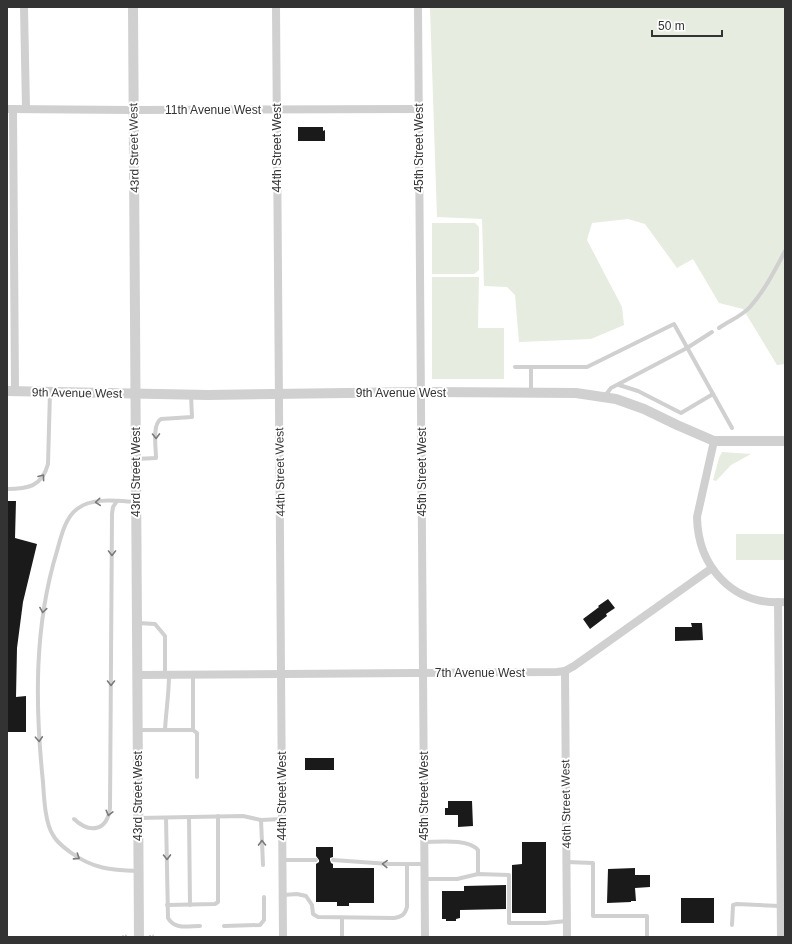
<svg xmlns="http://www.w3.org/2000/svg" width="792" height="944" font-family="Arial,sans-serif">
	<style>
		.green { fill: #e6ecdf }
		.building { fill: #1a1a1a }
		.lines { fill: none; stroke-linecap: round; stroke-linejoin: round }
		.path { stroke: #cdcdcd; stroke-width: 1.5; stroke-dasharray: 2 2; stroke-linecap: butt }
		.service { stroke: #d0d0d0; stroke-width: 4 }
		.minor { stroke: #d0d0d0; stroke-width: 8 }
		.tertiary { stroke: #d0d0d0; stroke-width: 10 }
		.oneway { stroke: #7a7a7a }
		.labels { text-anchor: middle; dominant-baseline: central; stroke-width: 4; stroke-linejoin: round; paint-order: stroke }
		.street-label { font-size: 12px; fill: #333; stroke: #fff }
	</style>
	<rect width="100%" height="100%" fill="#fff"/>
	<g class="green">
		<polygon points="430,7 785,7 785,364 777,365 743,309 719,303 693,259 677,268 645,224 628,219 592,223 587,240 622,307 624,325 591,339 519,342 515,295 507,287 484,286 482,219 437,217"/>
		<polygon points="432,223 475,223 479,227 479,270 474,274 432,274"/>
		<polygon points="432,277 479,277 478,328 504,328 504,379 432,379"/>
		<polygon points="722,452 751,454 731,465 716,481 713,480 719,458"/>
		<rect x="736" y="534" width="49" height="26"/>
	</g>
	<g class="building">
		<polygon points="298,127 323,127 323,131 325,130 325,141 298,141"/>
		<polygon points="7,501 16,501 15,538 37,544 23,602 17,648 16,697 26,696 26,732 7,732"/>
		<polygon points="608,599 615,608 606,614 607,616 590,629 583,619 599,607 598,606"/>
		<polygon points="691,623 702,623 703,640 675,641 675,627 692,627"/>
		<rect x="305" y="758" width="29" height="12"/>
		<polygon points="448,801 472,801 473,826 458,827 458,815 445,815 445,808 448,808"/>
		<polygon points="522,842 546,842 546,913 512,913 512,865 522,864"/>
		<polygon points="316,847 333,847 333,857 330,858 330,860 331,863 333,864 333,868 374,868 374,903 349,903 349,906 337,906 337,902 316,902 316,864 319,862 319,860 316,856"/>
		<polygon points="635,868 635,875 650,875 650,887 635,888 636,901 631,901 631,902 607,903 608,869"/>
		<polygon points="506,885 506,909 460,910 460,918 456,919 456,921 446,921 446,919 442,919 442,891 464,891 464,886"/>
		<rect x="681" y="898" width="33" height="25"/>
	</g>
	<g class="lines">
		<g class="path">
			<polyline points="149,936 153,935 153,937"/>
			<polyline points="123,937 123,935 129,936"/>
		</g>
		<g class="service">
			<path d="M 719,328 C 729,321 742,316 750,307 C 765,290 775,270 785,251"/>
			<polyline points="515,367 531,367"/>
			<polyline points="619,385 638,391 681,413 713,394"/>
			<polyline points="531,392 531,367 587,367 674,324 732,428"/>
			<polyline points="604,397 611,388 687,348 712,332"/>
			<path d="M 136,459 L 156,458 C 156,448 152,424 161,419 L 192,417 L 191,395"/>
			<path d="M 7,489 C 27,489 42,487 48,464 L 50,392"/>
			<path d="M 136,502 C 118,501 92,497 77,509 C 65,518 61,537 57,551 C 34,626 35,705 43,782 C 44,797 45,823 53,835 C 57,843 64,847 70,852 C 93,869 111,870 138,871"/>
			<polyline points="138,623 155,624 165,636 165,675"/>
			<polyline points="138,730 193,730 193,675"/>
			<path d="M 165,730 C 166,711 169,694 169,675"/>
			<polyline points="193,730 197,733 197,777"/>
			<polyline points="189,817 190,905"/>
			<polyline points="139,818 243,816 261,820 282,819"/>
			<path d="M 166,818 L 168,918 C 175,930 188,926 200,926"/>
			<path d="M 74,819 C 90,834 107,831 110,808 L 112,514 L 113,507 L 117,501"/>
			<polyline points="261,820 263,865"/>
			<path d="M 424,842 C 438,842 468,838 478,850 L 478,874"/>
			<polyline points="282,860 316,860"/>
			<polyline points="333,860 389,864 424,864"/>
			<polyline points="567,862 593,863 593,916 647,916 647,937"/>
			<polyline points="424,879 457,879 478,874 509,875 509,923 546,923 567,921"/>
			<path d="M 283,895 L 297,894 L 306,896 L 312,905 L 313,914 L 318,917 L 394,918 C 401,917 405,915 407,907 L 407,864"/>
			<polyline points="167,905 215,904 218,902 218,816"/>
			<polyline points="342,918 342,937"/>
			<polyline points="732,925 733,905 737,904 780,906"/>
			<polyline points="224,926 260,925 264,920 264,897"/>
		</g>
		<g class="minor">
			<polyline points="24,7 26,109"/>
			<polyline points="276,7 283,937"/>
			<polyline points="418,7 425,937"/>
			<polyline points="7,109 133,110 419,109"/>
			<polyline points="13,109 15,391"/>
			<path d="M 714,441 L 697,517 C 698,567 733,606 785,602"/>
			<polyline points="778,602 781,937"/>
			<polyline points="565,671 567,937"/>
			<polyline points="137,675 557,672 565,671 574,666 712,568"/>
		</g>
		<g class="tertiary">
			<polyline points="133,7 139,937"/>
			<polyline points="7,391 208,395 421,392 576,393 616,399 644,409 677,425 714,441 785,441"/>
		</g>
	</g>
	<defs><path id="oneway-chevron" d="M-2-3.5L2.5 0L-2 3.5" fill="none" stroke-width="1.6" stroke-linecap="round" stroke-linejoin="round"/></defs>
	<g class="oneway">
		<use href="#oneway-chevron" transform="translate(156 436) rotate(89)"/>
		<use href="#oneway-chevron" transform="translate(42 477) rotate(-53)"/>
		<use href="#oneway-chevron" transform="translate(98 502) rotate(175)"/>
		<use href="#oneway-chevron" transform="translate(112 553) rotate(90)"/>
		<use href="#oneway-chevron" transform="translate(43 610) rotate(99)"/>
		<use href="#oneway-chevron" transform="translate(111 683) rotate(90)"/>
		<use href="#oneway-chevron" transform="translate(39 739) rotate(87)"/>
		<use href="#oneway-chevron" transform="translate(109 813) rotate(104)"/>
		<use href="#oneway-chevron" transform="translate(262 843) rotate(-91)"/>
		<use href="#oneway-chevron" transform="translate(77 857) rotate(33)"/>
		<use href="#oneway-chevron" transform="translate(167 857) rotate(89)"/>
		<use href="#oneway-chevron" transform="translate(385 864) rotate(-178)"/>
	</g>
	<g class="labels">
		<g class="street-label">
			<text x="213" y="110">11th Avenue West</text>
			<text transform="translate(134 148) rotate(-91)">43rd Street West</text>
			<text transform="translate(277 148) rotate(-90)">44th Street West</text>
			<text transform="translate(419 148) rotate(-90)">45th Street West</text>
			<text transform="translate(77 393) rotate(1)">9th Avenue West</text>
			<text x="401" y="393">9th Avenue West</text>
			<text transform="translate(136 472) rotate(-90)">43rd Street West</text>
			<text transform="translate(280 472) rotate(-91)">44th Street West</text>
			<text transform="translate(422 472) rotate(-90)">45th Street West</text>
			<text x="480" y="673">7th Avenue West</text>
			<text transform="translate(138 796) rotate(-90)">43rd Street West</text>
			<text transform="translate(282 796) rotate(-90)">44th Street West</text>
			<text transform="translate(424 796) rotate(-90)">45th Street West</text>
			<text transform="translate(566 804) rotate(-91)">46th Street West</text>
		</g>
	</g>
	<rect width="792" height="944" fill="none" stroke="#333333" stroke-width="16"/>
	<path d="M652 30v6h70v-6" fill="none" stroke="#333333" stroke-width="2"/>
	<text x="658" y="30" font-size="12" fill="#333333" stroke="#ffffff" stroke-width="3" paint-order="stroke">50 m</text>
</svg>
